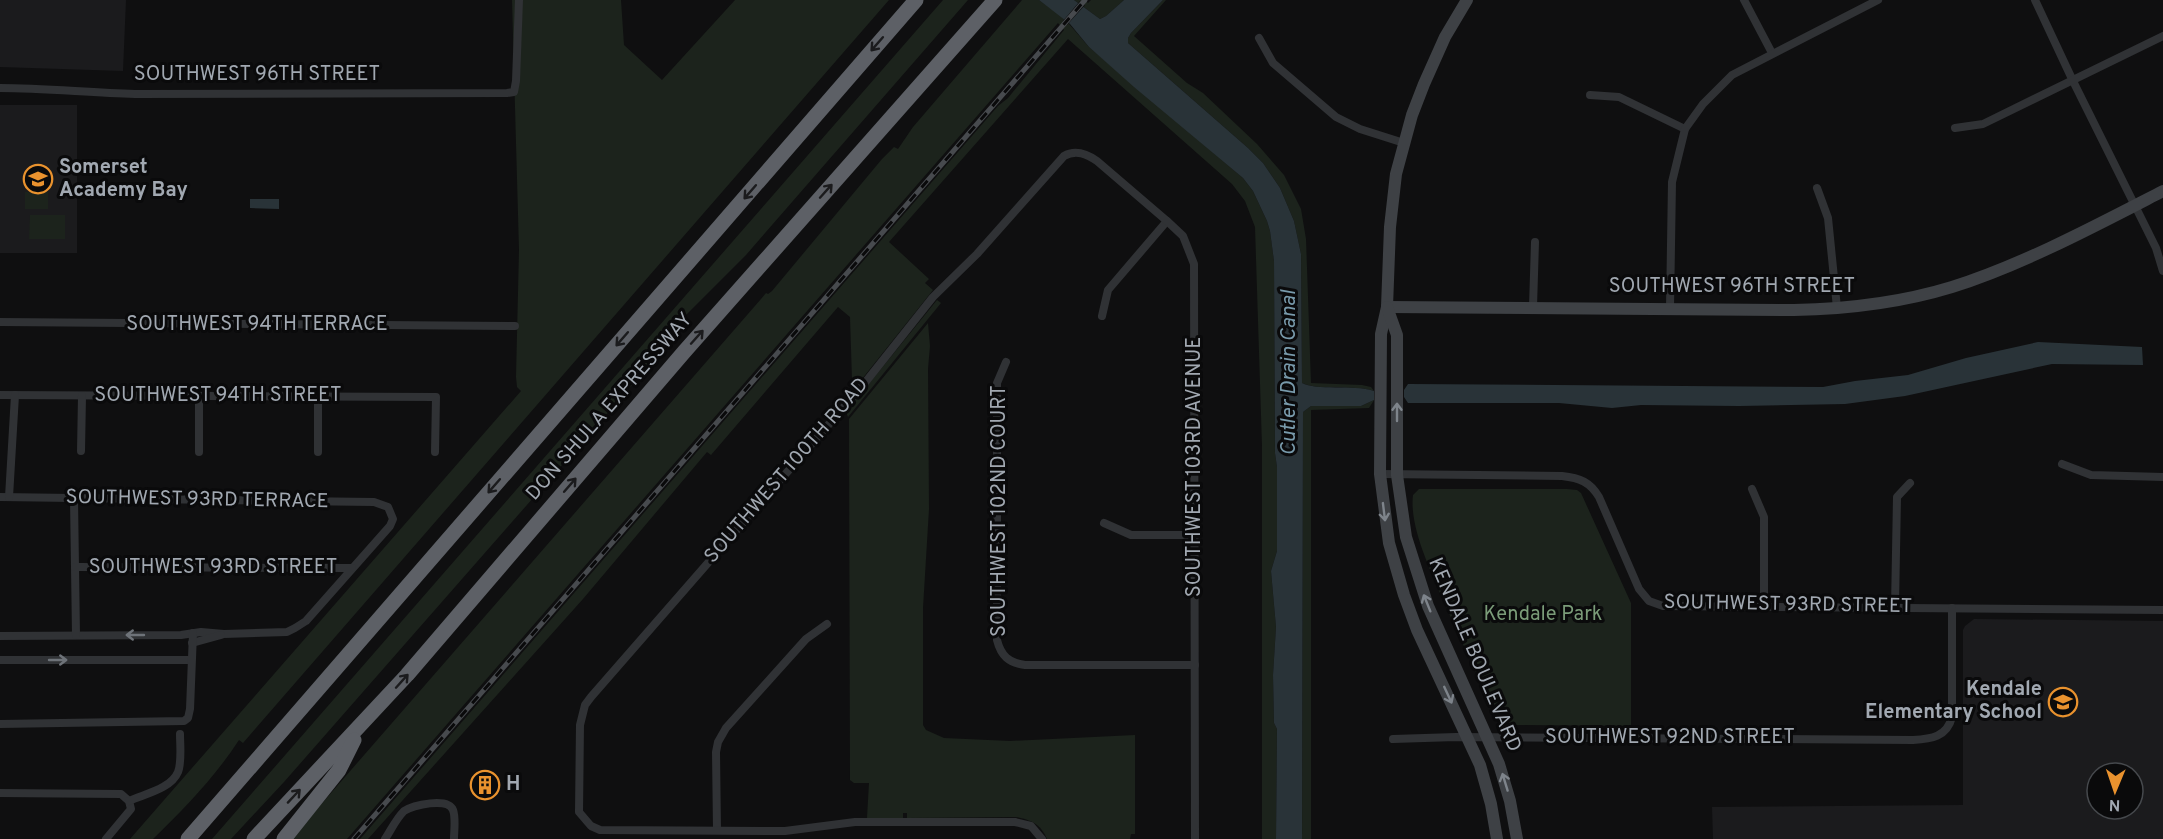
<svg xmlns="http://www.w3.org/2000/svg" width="2163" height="839" font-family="Overpass,sans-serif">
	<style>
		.built { fill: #1b1b1d; fill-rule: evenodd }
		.green { fill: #1c231c }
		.water { fill: #293338 }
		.pier { fill: #0f0f10 }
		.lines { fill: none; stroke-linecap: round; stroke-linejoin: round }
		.street { stroke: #303235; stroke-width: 8 }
		.secondary { stroke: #3e4145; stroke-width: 12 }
		.highway { stroke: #5d6066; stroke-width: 15 }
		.rail-casing { stroke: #474a4e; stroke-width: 5 }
		.rail { stroke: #0a0a0b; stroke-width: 3; stroke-dasharray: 9; stroke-linecap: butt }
		.oneway { stroke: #1b1b1d }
		.oneway2 { stroke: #7e848b }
		.oneway3 { stroke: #6e7379 }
		.labels { text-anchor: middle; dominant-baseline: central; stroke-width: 6; stroke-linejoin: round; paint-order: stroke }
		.street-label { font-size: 20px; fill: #a1a8b1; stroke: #0a0a0b }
		.poi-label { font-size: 20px; font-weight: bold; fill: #a1a8b1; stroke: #0a0a0b; text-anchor: start }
		.park-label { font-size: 20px; fill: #7a9b78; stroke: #0a0a0b }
		.water-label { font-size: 21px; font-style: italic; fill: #789aab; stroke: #0a0a0b }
	</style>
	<rect width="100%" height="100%" fill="#0f0f10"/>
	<g class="built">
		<polygon points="0,0 126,0 123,71 0,67"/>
		<rect x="0" y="105" width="77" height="148"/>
		<path d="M 1974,619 L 2163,621 L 2163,839 L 1713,839 L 1712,807 L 1963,805 L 1963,630 L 1965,626 ZM 2097,773 L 2133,773 L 2133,809 L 2097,809 Z"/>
	</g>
	<g class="green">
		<path d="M 512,0 L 621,0 L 624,45 L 662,80 L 735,0 L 889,0 L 243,743 L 239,740 C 215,777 184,809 153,839 L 130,839 L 521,391 L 517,387 L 516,377 L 519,250 Z"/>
		<polygon points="943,0 968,0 746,255 678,323 683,327 284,782 231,839 212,839"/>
		<polygon points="1022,0 1039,0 1063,17 1089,47 1243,178 1253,191 1267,221 1270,231 1274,261 1275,453 1277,467 1277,551 1271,571 1276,627 1273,675 1274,723 1277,729 1276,839 1262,839 1262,446 1255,227 1245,201 1232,184 1068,39 889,242 929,279 925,283 933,290 858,384 852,380 850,317 838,307 711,455 707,452 583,599 368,839 360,839 998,106 1008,98 1064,30 1058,23 347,839 291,839 761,299 766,293 768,294 772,291 882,159 894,147 898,149 913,127"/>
		<polygon points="1074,0 1085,0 1088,3 1091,0 1124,0 1106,16 1100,19"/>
		<path d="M 1163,0 L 1166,0 L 1134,36 L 1187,83 L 1203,93 L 1257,144 L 1284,175 L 1301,209 L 1306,239 L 1311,383 L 1362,385 L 1371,387 L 1374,391 C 1353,384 1317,391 1302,383 L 1301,254 L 1294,221 L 1280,188 L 1263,163 L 1248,148 L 1128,43 L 1128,38 L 1131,33 Z"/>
		<rect x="25" y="192" width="23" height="17"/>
		<polygon points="30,215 65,215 65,239 29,239"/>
		<polygon points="937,300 941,303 848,417 846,412"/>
		<path d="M 928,323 L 930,346 L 928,369 L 929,509 L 923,608 L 923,725 L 926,730 L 944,738 L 1010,741 L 1135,735 L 1135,834 L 1131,834 L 1130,839 L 1047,839 C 1041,824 1031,820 1016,817 L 907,818 L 907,813 L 903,813 L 903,818 L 867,818 L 869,783 L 854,783 L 850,780 L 849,419 Z"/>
		<polygon points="1374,400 1369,408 1311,410 1311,839 1302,839 1303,412 1311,406 1361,406"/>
		<path d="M 1419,489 L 1567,489 L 1577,490 L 1581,493 L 1631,603 L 1631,726 L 1513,725 L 1501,720 L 1495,713 C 1477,675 1460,638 1443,600 C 1431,571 1409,527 1413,495 Z"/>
	</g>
	<g class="water">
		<path d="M 1039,0 L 1074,0 L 1100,19 L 1106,16 L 1124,0 L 1163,0 L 1131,33 L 1128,38 L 1128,43 L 1248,148 L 1263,163 L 1280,188 L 1294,221 L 1301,254 L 1302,383 C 1316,391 1353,384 1374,391 L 1374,400 L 1361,406 L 1311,406 L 1303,412 L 1302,839 L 1276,839 L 1277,729 L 1274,723 L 1273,675 L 1276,627 L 1271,571 L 1277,551 L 1277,467 L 1275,453 L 1274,261 L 1270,231 L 1267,221 L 1253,191 L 1243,178 L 1134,87 L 1089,47 L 1070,24 Z"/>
		<polygon points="250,199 279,199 279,209 250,208"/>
		<polygon points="2038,342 2142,347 2143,365 2052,364 1905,396 1845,404 1739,406 1641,405 1612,408 1559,403 1408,403 1404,397 1404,390 1408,384 1823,387 1855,381 1908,375 1966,358"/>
	</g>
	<polygon class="pier" points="1080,1 1085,5 1067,25 1063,21"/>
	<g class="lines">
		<g class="street">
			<polyline points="1744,0 1772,53"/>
			<polyline points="2035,0 2073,81 2156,248 2163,271"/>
			<polyline points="1259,38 1273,63 1336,117 1360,129 1404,143"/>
			<path d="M 0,88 C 45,88 90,93 135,94 L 507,93 L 514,92 L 516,81 L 519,0"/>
			<polyline points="1590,95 1619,97 1685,129"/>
			<polyline points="1955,128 1983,124 2163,36"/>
			<polyline points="1817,188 1828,218 1837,308"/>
			<polyline points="1533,307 1535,242"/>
			<polyline points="1670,308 1672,182 1685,129 1703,104 1732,75 1878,0"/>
			<polyline points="1102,316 1108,290 1167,221"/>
			<polyline points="0,322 515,326"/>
			<path d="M 1006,362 L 997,383 L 997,640 C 1001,656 1009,663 1025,665 L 1195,665"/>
			<polyline points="0,395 436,397 435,452"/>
			<polyline points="81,451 82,396"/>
			<polyline points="199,452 199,397"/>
			<polyline points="318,452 318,396"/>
			<polyline points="2062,464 2091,475 2163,477"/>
			<path d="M 1380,474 L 1562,476 C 1580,478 1590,482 1599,497 L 1639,589 L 1649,601 L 1663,606 L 2163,610"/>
			<polyline points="1752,489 1764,517 1764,607"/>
			<polyline points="0,497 374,502 388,507 393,519 390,526 306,621 295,628 287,632 224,634 201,632 181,635 0,636"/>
			<polyline points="9,497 15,395"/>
			<polyline points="74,499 76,635"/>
			<polyline points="1104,523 1131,535 1195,535"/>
			<polyline points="75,567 352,568"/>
			<polyline points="1895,607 1897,497 1910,483"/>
			<polyline points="192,643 221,635"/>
			<polyline points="0,660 191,660"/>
			<polyline points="0,724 184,721 188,718 190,709 193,633"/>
			<path d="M 1393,739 L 1456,737 L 1913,740 C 1931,739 1947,737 1952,717 L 1952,608"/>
			<polyline points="0,793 121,794 129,801 131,809 106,839"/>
			<path d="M 129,801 C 144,794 171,789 178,772 C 182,762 180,745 180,734"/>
			<polyline points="717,830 716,752 718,742 726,728 806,639 827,624"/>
			<path d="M 385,839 C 391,830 396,819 404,811 C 413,805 448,797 453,810 C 456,818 454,830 454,839"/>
			<path d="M 1042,839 L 1031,826 L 1015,822 L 855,822 L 785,831 L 600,830 L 591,826 L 579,812 L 580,725 L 585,705 L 591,697 L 864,384 L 933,297 L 977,254 L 1064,156 C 1076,149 1087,154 1097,161 L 1167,221 L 1183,236 L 1194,264 L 1195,839"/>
		</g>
		<g class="secondary">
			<polyline points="1467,0 1445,37 1424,84 1412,115 1396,174 1390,227 1387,307 1381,334 1380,474 1389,543 1404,595 1417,630 1480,765 1491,804 1497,839"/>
			<path d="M 1387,307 L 1794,310 C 1848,309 1900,303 1952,287 C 2022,265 2097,225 2163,191"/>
			<polyline points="1387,307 1397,335 1397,475 1406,537 1428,606 1499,764 1510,801 1517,839"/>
		</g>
		<g class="highway">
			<polyline points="188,839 916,0"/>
			<polyline points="254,839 407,675 684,352 995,0"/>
			<polyline points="284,839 339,770 354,740"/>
		</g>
		<g class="rail-casing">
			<polyline id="rail" points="354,839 1085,0"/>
		</g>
		<use href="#rail" class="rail"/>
	</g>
	<defs><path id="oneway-shaft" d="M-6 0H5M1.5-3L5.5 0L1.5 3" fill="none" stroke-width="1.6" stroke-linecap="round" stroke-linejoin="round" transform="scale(1.5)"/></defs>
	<g class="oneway">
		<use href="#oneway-shaft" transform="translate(877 44) rotate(131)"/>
		<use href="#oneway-shaft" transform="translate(826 191) rotate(-48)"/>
		<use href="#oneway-shaft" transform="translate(750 192) rotate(131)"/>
		<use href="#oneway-shaft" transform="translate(697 337) rotate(-48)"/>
		<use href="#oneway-shaft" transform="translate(622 339) rotate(131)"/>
		<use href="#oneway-shaft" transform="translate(570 485) rotate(-49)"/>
		<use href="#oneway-shaft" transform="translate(494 486) rotate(131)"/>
		<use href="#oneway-shaft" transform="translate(402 681) rotate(-48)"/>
		<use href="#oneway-shaft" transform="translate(294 796) rotate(-47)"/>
	</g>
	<g class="oneway2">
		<use href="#oneway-shaft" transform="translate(1397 412) rotate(-90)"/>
		<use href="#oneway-shaft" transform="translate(1384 512) rotate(83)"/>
		<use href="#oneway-shaft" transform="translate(1427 603) rotate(-112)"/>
		<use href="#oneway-shaft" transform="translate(1448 695) rotate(65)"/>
		<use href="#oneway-shaft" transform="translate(1505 782) rotate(-107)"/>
	</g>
	<g class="oneway3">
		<use href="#oneway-shaft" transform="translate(135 635) rotate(180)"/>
		<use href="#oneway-shaft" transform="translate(58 660)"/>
	</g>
	<defs>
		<g id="school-ring" transform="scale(1.5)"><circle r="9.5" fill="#0a0a0b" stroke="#e9922e" stroke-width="1.5"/><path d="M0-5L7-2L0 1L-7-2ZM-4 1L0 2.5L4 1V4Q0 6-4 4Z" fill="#e9922e"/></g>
		<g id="building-ring" transform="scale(1.5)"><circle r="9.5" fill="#0a0a0b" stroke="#e9922e" stroke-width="1.5"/><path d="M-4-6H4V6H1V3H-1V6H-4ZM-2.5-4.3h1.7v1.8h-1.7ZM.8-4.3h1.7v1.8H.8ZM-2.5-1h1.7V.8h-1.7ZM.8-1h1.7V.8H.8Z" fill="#e9922e"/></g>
	</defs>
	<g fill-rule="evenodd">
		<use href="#school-ring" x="38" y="179"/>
		<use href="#school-ring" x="2063" y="702"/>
		<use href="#building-ring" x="485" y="785"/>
	</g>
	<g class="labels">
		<g class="street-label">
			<text x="257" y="75">SOUTHWEST 96TH STREET</text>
			<text x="1732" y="287">SOUTHWEST 96TH STREET</text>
			<text x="257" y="325">SOUTHWEST 94TH TERRACE</text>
			<text x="218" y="396">SOUTHWEST 94TH STREET</text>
			<text transform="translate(610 407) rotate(-49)">DON SHULA EXPRESSWAY</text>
			<text transform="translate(1195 467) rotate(-90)">SOUTHWEST 103RD AVENUE</text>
			<text transform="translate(787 471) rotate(-49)">SOUTHWEST 100TH ROAD</text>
			<text transform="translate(197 500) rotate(1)">SOUTHWEST 93RD TERRACE</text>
			<text transform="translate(1000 511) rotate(-90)">SOUTHWEST 102ND COURT</text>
			<text x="213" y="568">SOUTHWEST 93RD STREET</text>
			<text transform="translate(1788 605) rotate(1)">SOUTHWEST 93RD STREET</text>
			<text transform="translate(1474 655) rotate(67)">KENDALE BOULEVARD</text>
			<text x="1670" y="738">SOUTHWEST 92ND STREET</text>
		</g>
		<g class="poi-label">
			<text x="59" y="168">Somerset<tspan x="59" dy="23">Academy Bay</tspan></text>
			<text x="2042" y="690" text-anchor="end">Kendale<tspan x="2042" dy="23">Elementary School</tspan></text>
			<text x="506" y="785">H</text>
		</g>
		<g class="park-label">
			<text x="1543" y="615">Kendale Park</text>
		</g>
		<g class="water-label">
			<text transform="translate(1289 373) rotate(-90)">Cutler Drain Canal</text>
		</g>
	</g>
	<g transform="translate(2115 791) rotate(182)"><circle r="28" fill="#0a0a0b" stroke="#46494d" stroke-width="1.5"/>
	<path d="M0-4.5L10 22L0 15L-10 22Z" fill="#e9922e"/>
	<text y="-9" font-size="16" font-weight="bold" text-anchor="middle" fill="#a1a8b1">N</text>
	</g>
</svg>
